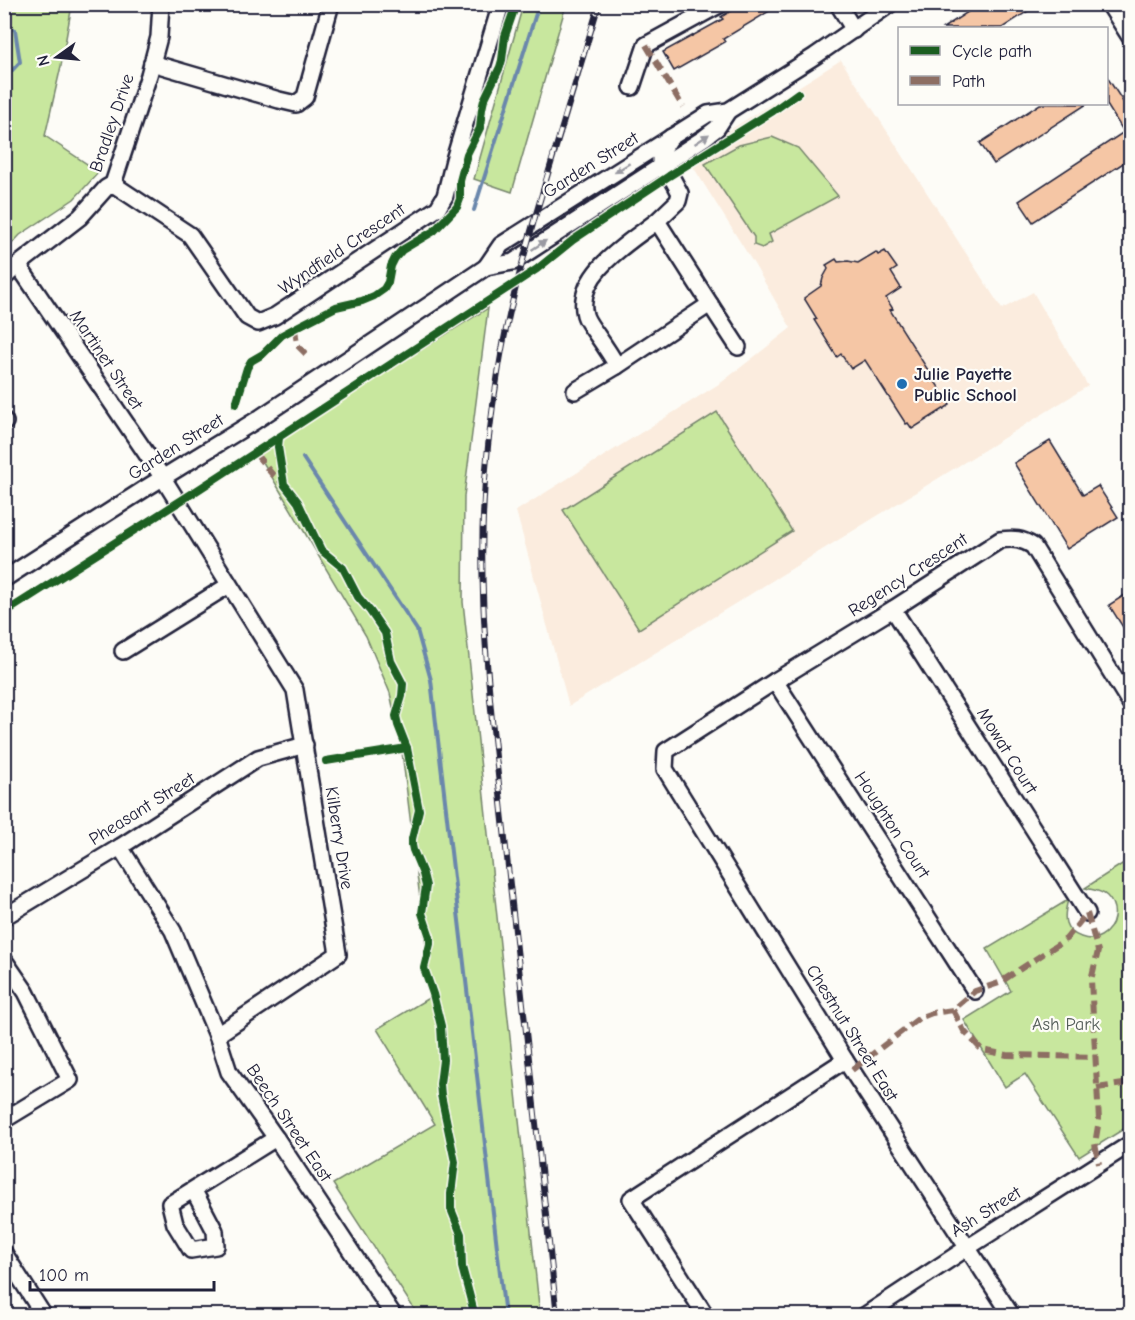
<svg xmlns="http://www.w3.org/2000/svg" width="1135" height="1320" font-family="'Comic Neue',sans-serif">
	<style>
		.built { fill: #fbecde }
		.green { fill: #c8e79e; stroke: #75846c; stroke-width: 1.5 }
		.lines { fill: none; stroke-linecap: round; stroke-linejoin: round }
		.stream { stroke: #6b87ac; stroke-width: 4 }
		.building { fill: #f5c6a5; stroke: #22223b; stroke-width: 1.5 }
		.minor-casing { stroke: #22223b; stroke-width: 20 }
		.minor { stroke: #fdfcf7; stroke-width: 15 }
		.rail-casing { stroke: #22223b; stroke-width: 6 }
		.rail { stroke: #fdfcf7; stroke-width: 4; stroke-dasharray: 11; stroke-linecap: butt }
		.quiet { stroke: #8d6e63; stroke-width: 6; stroke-dasharray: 12 6; stroke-linecap: butt }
		.cycleway-casing { stroke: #fdfcf7; stroke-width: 11 }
		.cycleway { stroke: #1b5e20; stroke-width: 8 }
		.oneway { fill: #9a9aa2 }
		.poi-dot { fill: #1f6fb2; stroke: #fdfcf7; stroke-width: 2 }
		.labels { text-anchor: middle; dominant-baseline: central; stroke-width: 4.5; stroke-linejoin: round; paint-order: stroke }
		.street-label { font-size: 18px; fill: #22223b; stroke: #fdfcf7 }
		.poi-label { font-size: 18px; font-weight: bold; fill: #22223b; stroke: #fdfcf7; text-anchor: start }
		.park-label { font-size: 18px; fill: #545d59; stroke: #fdfcf7 }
	</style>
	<rect width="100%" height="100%" fill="#fdfcf7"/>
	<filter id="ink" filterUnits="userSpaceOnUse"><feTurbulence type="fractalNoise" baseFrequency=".0167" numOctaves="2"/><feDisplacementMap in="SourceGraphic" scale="12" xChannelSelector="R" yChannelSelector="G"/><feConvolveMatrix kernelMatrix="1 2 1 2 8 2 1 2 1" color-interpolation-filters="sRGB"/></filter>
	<g filter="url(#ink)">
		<polygon class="built" points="841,60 1002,309 1033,292 1088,386 569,706 516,511 722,382 791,328 754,264 687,157"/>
		<g class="green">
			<polygon points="4,5 72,5 61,66 45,136 99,172 74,199 20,235 5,251"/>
			<polygon points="523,5 566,5 512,192 474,179"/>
			<polygon points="772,137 798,148 838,196 769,234 772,242 762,248 754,245 754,237 705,164 739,145"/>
			<polygon points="488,308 464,496 463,602 540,1315 418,1315 333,1184 435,1124 377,1029 432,996 401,744 390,693 366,636 257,452"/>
			<polygon points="717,412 792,531 639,629 563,510"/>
			<path d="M 1130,859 L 1130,1125 L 1079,1157 L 1025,1074 L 1005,1087 L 964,1020 L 1011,991 L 987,949 L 1068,900 C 1066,907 1064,916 1066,923 C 1070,936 1090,943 1101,936 C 1116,927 1119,908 1107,896 C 1101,890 1093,890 1085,888 Z"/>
		</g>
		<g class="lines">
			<g class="stream">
				<polyline points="4,25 15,30 20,62 4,79"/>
				<polyline points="474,210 539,4"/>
				<polyline points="303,458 417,630 431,680 505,1316"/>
			</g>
		</g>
		<g class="building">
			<polygon points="742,4 781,4 723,39 725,42 674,71 663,52 723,19 721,17"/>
			<polygon points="980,4 1039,4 1002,28 943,28"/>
			<polygon points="1107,77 1131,114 1131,158 1033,222 1019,201 1124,132 1107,105"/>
			<polygon points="1040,104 1087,104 994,164 980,143"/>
			<polygon points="885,251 897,268 891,272 901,288 886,298 893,309 890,310 950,405 912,429 908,423 906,424 865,360 851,369 841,354 837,357 814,320 817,319 804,298 821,286 823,278 828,269 826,265 836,259 838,262 848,261 858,263 876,252 878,255"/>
			<polygon points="1050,441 1083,495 1098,486 1118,517 1067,549 1014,463"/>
			<polygon points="1131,591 1131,640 1109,605"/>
		</g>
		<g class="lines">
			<g class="minor-casing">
				<g id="minor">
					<polyline points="838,4 854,30"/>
					<polyline points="1109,4 1130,37"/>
					<polyline points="152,63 279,100 296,104 305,97 331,4"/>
					<polyline points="632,87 646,45 721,4"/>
					<polyline points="113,184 190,235 247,317 258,323 275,316 438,208 445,196 454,160 501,4"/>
					<path d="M 657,221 C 630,242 574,274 585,315 C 587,322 593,329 597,335 C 604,345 611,355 617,366 L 710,304 L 657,221 L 678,201 L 680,193 L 673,180 L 660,166 L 660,154 L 671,137"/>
					<polyline points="18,265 163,478 295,690 338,954 217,1035"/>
					<polyline points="486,267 501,245 708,114 728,111 815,56 890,4"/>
					<polyline points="4,278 18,265 80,217 106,188 113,184 149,75 159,37 161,4"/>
					<polyline points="710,304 738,347"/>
					<polyline points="575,391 617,366"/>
					<polyline points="4,420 5,422"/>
					<polyline points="4,579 146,488 255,421 486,267 513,262 704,138 717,128 728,111"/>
					<polyline points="893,609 1087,913"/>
					<polyline points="123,651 229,585"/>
					<polyline points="775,681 975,991"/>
					<polyline points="120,847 173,931 217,1035 229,1072 276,1138 394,1316"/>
					<polyline points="4,917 120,847 258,758 305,745"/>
					<polyline points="4,960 26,992 70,1080 4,1120"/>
					<polyline points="194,1191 215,1231 216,1246 191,1250 175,1224 170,1204 276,1138"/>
					<polyline points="4,1253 44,1316"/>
					<polyline points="706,1316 631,1199 845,1060"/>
					<polyline points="864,1316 967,1248 1130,1144"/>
					<path d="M 1012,1316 L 845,1060 L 665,769 L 666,751 L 775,681 L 893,609 L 1000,540 C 1014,538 1022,539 1033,546 L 1130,703"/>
				</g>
			</g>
			<use href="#minor" class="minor"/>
			<g class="rail-casing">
				<path id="rail" d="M 557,1316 L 492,720 C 488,678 484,635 483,593 C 480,518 486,442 499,367 C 507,316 521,267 535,217 C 556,146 577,75 599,4"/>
			</g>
			<use href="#rail" class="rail"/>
			<g class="quiet">
				<polyline points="646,45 683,107"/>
				<polyline points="295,328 297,345 308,356"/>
				<polyline points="255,453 272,474 284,484"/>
				<polyline points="1087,913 1098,951 1091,980 1099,1120 1095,1144 1099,1164"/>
				<polyline points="953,1010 964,1031 982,1050 1007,1055 1094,1057"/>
				<polyline points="852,1070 919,1018 932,1013 953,1010 975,991 999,983 1066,939 1087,913"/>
				<polyline points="1097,1088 1130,1083"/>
			</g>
			<g class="cycleway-casing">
				<g id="cycleway">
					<polyline points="236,404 247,368 251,361 263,354 282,335 295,328 336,307 362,301 374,296 384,289 388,282 391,266 395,258 402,250 434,231 457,207 460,199 460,181 467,154 480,128 482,109 484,100 500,67 502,60 505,36 514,10 517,4"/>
					<polyline points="279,438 278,447 284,484 298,502 321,550 343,568 358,597 370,611 385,633 391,661 403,684 402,696 396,716 398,725 407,748 419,810 412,839 412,845 413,850 423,874 426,886 422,913 430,937 430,944 424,968 433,994 441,1026 443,1060 440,1084 441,1095 455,1162 451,1194 451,1209 461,1234 462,1267 475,1316"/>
					<polyline points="4,613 193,493 537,269 573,240 669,176 773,111 798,93"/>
					<polyline points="326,761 407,748"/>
				</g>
			</g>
			<use href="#cycleway" class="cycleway"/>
		</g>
		<defs><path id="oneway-solid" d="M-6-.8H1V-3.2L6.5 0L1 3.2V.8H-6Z" transform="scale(1.5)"/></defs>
		<g class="oneway">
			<use href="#oneway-solid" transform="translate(702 139) rotate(-34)"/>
			<use href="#oneway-solid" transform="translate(622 168) rotate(148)"/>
			<use href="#oneway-solid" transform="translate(539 245) rotate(-33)"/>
		</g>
	</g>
	<circle class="poi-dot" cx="902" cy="384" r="6"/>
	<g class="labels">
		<g class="street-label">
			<text transform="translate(112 123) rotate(-71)">Bradley Drive</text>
			<text transform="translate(591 165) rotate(-32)">Garden Street</text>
			<text transform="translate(342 249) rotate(-34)">Wyndfield Crescent</text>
			<text transform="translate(106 360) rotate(56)">Martinet Street</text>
			<text transform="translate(176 447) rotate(-32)">Garden Street</text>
			<text transform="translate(908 575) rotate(-33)">Regency Crescent</text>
			<text transform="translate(1007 751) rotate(58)">Mowat Court</text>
			<text transform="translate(142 809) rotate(-32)">Pheasant Street</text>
			<text transform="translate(892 825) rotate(57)">Houghton Court</text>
			<text transform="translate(339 838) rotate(81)">Kilberry Drive</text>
			<text transform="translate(852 1033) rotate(58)">Chestnut Street East</text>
			<text transform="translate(289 1123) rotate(56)">Beech Street East</text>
			<text transform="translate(986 1212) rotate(-32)">Ash Street</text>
		</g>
		<g class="poi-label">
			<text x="914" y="374">Julie Payette<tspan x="914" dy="21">Public School</tspan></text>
		</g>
		<g class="park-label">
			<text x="1066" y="1024">Ash Park</text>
		</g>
	</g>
	<rect width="1135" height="1320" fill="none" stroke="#fdfcf7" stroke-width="24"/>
	<rect x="12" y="12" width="1111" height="1296" fill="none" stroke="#22223b" stroke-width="2" filter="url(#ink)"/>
	<rect x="898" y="27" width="210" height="78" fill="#fdfcf7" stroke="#a5a5ac" stroke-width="1.5"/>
	<rect x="910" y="46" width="30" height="9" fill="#1b5e20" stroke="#a5a5ac" stroke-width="1.5"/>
	<text x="952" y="57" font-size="18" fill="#22223b">Cycle path</text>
	<rect x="910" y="76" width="30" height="9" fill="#8d6e63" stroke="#a5a5ac" stroke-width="1.5"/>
	<text x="952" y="87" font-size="18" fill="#22223b">Path</text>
	<g transform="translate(57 57) rotate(255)" stroke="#fdfcf7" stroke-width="4.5" paint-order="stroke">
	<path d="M0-4.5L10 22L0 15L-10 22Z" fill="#22223b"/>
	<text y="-9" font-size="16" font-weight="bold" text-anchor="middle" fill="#22223b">N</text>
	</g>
	<path d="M30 1281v9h184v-9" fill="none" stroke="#22223b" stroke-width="3"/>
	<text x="39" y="1281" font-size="18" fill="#22223b" stroke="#fdfcf7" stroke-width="4.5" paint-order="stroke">100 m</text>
</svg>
